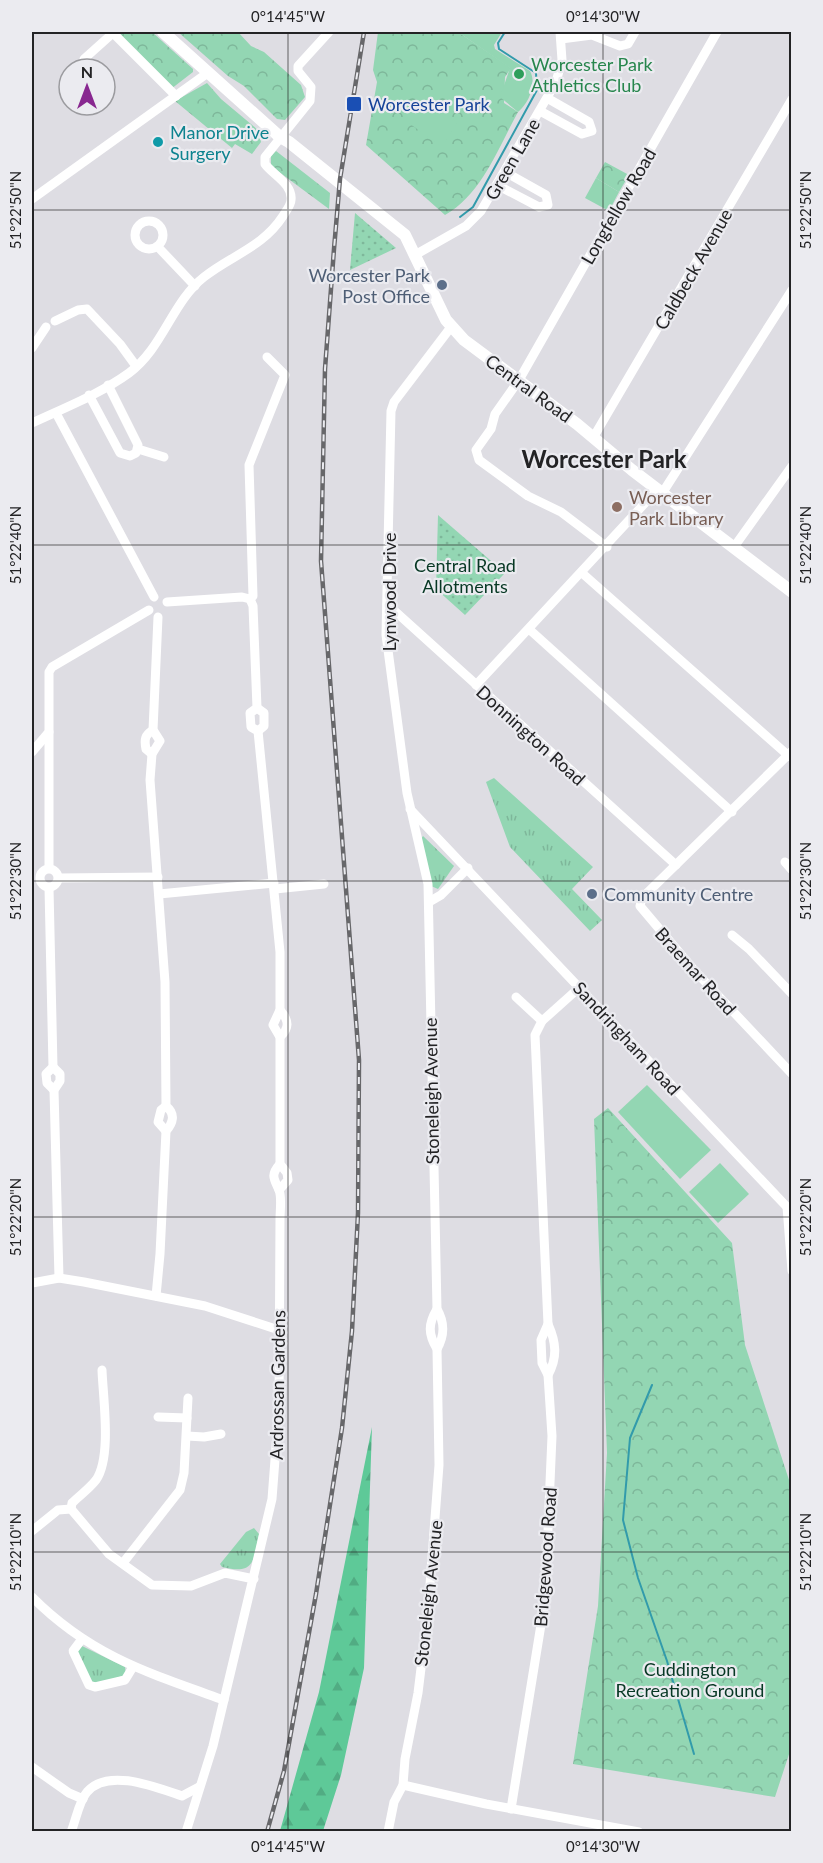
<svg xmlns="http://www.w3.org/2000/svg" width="823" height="1863" font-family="Lato,sans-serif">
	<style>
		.grass { fill: url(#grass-tufts) }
		.forest { fill: url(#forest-firs) }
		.park { fill: url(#park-crowns) }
		.garden { fill: url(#garden-dots) }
		.pitch { fill: #93d6b3 }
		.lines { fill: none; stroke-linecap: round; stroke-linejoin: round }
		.stream { stroke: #329bab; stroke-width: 2 }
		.minor { stroke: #fff; stroke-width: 9 }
		.major { stroke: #fff; stroke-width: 12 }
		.rail-casing { stroke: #67676a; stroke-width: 4.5 }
		.rail { stroke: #ebebf0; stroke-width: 2; stroke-dasharray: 7; stroke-linecap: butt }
		.ticks { fill: none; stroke: #232325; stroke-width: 1.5; stroke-opacity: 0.45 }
		.leisure-dot { fill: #2e9e5b; stroke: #ebebf0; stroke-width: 2 }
		.transit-dot { fill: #1a4fb4; stroke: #ebebf0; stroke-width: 2 }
		.culture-dot { fill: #0f9aa8; stroke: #ebebf0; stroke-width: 2 }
		.service-dot { fill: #5c6f8a; stroke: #ebebf0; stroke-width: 2 }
		.education-dot { fill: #8d6e63; stroke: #ebebf0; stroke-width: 2 }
		.labels { text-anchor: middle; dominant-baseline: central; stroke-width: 4.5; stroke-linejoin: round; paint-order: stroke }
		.leisure-label { font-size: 18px; fill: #27864d; stroke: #ebebf0; text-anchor: start }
		.transit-label { font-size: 18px; fill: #164399; stroke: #ebebf0; text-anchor: start }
		.culture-label { font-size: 18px; fill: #0d838f; stroke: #ebebf0; text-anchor: start }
		.street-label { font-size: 18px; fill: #232325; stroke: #ebebf0 }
		.service-label { font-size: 18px; fill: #4e5e75; stroke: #ebebf0; text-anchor: end }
		.education-label { font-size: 18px; fill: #785e54; stroke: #ebebf0; text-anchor: start }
		.park-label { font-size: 18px; fill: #073824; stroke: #ebebf0 }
		.district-label { font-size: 24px; font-weight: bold; fill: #232325; stroke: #ebebf0 }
		.neatline { fill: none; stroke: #232325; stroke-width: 2 }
		.ticks-label { font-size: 15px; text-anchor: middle; fill: #232325 }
	</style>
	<defs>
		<pattern id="grass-tufts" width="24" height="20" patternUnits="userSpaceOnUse" patternTransform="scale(1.5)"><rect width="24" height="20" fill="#93d6b3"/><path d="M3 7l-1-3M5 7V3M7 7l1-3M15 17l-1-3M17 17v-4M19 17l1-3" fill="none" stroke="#7eb79a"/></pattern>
		<pattern id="forest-firs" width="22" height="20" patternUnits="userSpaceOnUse" patternTransform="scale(1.5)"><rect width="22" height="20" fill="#5ec998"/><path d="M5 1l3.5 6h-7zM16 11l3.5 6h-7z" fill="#51ac83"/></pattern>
		<pattern id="park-crowns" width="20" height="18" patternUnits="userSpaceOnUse" patternTransform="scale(1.5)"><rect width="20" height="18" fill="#93d6b3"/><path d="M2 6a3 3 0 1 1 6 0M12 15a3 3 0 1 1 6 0" fill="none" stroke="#7eb79a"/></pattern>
		<pattern id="garden-dots" width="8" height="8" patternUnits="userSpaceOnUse" patternTransform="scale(1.5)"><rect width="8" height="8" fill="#93d6b3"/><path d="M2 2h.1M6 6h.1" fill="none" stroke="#7eb79a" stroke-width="1.8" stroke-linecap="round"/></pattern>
	</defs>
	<rect width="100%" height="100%" fill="#dedde3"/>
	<g class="grass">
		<polygon points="494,778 593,867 572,889 602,920 590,931 510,847 486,782"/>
		<polygon points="423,836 454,866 438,889 431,886 421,839"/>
		<path d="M 254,1528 L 259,1534 C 253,1562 255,1575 222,1567 L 220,1564 L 246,1532 Z"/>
		<polygon points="82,1646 125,1667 126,1675 99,1683 92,1682 77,1656 78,1649"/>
	</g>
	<polygon class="forest" points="372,1427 364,1668 341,1775 323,1831 280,1831 319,1692"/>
	<g class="park">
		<polygon points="118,32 152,32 193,69 193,72 171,89"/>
		<polygon points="178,32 238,32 251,46 264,52 301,85 305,97 285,120 277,119 244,86 228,76"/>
		<path d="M 378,32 L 458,32 L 511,68 L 505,77 L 504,103 L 518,112 C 498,148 482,194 445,215 L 366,145 L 377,82 L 373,70 Z"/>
		<polygon points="207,83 221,99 258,130 261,142 252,154 235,144 232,148 175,101"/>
		<polygon points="276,151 330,193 329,209 271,166 271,156"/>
		<polygon points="605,162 629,175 619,192 596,178"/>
		<polygon points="608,1108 732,1243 745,1345 790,1483 792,1745 775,1797 573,1764 598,1606 607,1453 594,1119"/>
	</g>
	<g class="garden">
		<polygon points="355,213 396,248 350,270"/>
		<polygon points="438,515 505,573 465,615 436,589"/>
	</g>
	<g class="pitch">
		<path d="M 458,32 L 502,32 L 494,45 L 495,49 L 530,71 C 537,84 529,103 518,112 L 500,97 L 510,68 Z"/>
		<polygon points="422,98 457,123 442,147 406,121"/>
		<polygon points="596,178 619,192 609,211 585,198"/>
		<polygon points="647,1085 711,1150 680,1179 618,1112"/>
		<polygon points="720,1163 749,1194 718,1223 689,1192"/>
	</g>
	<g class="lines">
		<g class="stream">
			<polyline points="460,217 473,207 537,90 536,73 499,49 498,43 505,32"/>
			<polyline points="652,1385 630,1438 623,1520 638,1578 667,1661 694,1754"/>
		</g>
		<g class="minor">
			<polyline points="112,32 176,96"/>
			<polyline points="561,39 592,35 620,46 628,44 635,32"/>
			<polyline points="84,59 113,33"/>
			<polyline points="540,111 582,134 592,131 589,122 547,98"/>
			<polyline points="497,185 539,207 548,205 546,195 505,172"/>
			<polyline points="32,199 209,72"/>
			<circle cx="149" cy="235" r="14"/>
			<polyline points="158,247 195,286"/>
			<polyline points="415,255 466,226 481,211 556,82 562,60 560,32"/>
			<polyline points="55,321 78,310 87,309 120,344 136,366"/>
			<polyline points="32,348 46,327"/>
			<polyline points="89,395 120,453 130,456 136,453 138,445 108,385"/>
			<polyline points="56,413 154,597"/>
			<path d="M 32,423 C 64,408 100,394 129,373 C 163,348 172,302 204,277 C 232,255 263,247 283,216 C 286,211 291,205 291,200 C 293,184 273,175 265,164 L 265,157 L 310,101 L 311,87 L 298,71 L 298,66 L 329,32"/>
			<polyline points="593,438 792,99"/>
			<polyline points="138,449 164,457"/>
			<polyline points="663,492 792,290"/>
			<polyline points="607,547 561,512 528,496 479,460 476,450 491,429 495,414 519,380 717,32"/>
			<polyline points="734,547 792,466"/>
			<polyline points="582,573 790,757"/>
			<polyline points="250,599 253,596 249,465 285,375 267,357"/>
			<polyline points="167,602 242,597 250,599 253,606 257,708 250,713 251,727 258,731 280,952 280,1010 273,1025 280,1037 280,1164 287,1173 288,1180 279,1190"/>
			<polyline points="387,604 676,865"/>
			<polyline points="530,630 732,812"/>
			<polyline points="476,685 658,489"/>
			<polyline points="257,708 264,713 264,726 258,731"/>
			<polyline points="792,751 642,898 640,906 694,970 792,1074"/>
			<polyline points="32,752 49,732 49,672 52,667 149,610"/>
			<path d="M 152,754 L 146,749 C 144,739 145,735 153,730"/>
			<polyline points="410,809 787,1207"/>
			<polyline points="785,862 792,870"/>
			<polyline points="49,868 49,732"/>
			<circle cx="49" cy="878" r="9"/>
			<polyline points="59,878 158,877"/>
			<polyline points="49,888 53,1067 46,1074 47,1083 54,1090"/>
			<polyline points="275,889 324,884"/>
			<polyline points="159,894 274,883"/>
			<polyline points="429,902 441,895 468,868"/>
			<polyline points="732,935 749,949 792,994"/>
			<polyline points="516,997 542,1021"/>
			<path d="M 280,1037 C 290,1028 289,1020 280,1010"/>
			<polyline points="53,1067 60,1074 60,1081 54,1090 59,1278"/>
			<polyline points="166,1131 158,1122 161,1110 166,1106"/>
			<polyline points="787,1207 792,1271"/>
			<polyline points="32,1283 59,1278 84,1282 205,1306 279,1330"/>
			<path d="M 156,1296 L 160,1254 L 166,1131 C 173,1123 176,1114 166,1106 L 165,982 L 150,780 L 152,754 L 160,741 L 153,730 L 158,617"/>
			<path d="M 437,1349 C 445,1335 445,1323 437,1309 L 428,884 L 407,793 L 386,635 L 391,411 L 394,402 L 451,327"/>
			<path d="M 548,1375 C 558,1357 556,1342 548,1324 L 535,1035 L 542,1021 L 580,987"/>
			<polyline points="158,1417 187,1418"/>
			<polyline points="187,1436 204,1437 221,1434"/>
			<path d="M 71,1509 L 72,1503 C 80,1495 89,1489 96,1480 C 112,1457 103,1398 102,1370"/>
			<polyline points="32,1531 58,1510 71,1509 109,1554 152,1585 191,1586 225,1573 254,1579"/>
			<polyline points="123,1563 180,1490 184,1473 188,1398"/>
			<path d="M 32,1597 C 91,1656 148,1673 224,1700"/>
			<polyline points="82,1639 73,1651 89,1685 95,1687 125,1680 133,1667"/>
			<polyline points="32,1767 69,1793 83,1799"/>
			<polyline points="403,1785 486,1804 639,1832"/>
			<polyline points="511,1809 545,1600 552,1436 548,1375 542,1363 541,1340 548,1324"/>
			<path d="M 71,1832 C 76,1820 79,1801 87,1792 C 108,1767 158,1788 182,1796 L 199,1787"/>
			<path d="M 186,1832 L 213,1746 L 272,1499 L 279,1407 L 280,1219 C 280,1211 282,1197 279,1190 C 274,1179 270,1175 280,1164"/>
			<path d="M 388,1832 L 394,1802 L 403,1785 L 405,1759 L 418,1693 L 428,1611 L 439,1465 L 437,1349 C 428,1334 428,1324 437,1309"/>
		</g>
		<polyline class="major" points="163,32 280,137 289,142 405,235 446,320 464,340 577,424 632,470 792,592"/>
		<g class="rail-casing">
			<polyline id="rail" points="267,1832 284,1771 316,1594 342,1428 352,1331 358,1213 359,1060 321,561 325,369 334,249 340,179 364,32"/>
		</g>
		<use href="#rail" class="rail"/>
	</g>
	<path class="ticks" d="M 288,32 L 288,1832M 603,32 L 603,1832M 32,210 L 792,210M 32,545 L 792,545M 32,881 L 792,881M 32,1217 L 792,1217M 32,1552 L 792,1552"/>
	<circle class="leisure-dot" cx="519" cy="74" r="6"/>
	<rect class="transit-dot" x="346" y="96" width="16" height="16" rx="3"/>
	<circle class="culture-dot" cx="158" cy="142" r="6"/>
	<g class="service-dot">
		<circle cx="442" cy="285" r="6"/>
		<circle cx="592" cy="894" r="6"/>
	</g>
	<circle class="education-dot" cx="617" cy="507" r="6"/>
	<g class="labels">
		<g class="leisure-label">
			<text x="531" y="64">Worcester Park<tspan x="531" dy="21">Athletics Club</tspan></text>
		</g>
		<g class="transit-label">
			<text x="368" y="104">Worcester Park</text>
		</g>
		<g class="culture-label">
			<text x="170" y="132">Manor Drive<tspan x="170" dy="21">Surgery</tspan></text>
		</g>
		<g class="street-label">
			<text transform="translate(512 159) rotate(-60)">Green Lane</text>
			<text transform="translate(618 206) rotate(-60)">Longfellow Road</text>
			<text transform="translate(693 269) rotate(-60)">Caldbeck Avenue</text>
			<text transform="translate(529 388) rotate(36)">Central Road</text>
			<text transform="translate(389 592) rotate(-90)">Lynwood Drive</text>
			<text transform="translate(531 735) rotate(42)">Donnington Road</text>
			<text transform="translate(696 971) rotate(48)">Braemar Road</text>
			<text transform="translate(627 1038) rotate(47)">Sandringham Road</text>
			<text transform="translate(431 1091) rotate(-91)">Stoneleigh Avenue</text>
			<text transform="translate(277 1385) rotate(-89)">Ardrossan Gardens</text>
			<text transform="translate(545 1557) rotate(-86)">Bridgewood Road</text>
			<text transform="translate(428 1593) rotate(-84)">Stoneleigh Avenue</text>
		</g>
		<g class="service-label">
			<text x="430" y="275">Worcester Park<tspan x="430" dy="21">Post Office</tspan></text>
			<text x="604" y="894" text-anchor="start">Community Centre</text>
		</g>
		<g class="education-label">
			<text x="629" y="497">Worcester<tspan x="629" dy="21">Park Library</tspan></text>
		</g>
		<g class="park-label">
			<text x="465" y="565">Central Road<tspan x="465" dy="21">Allotments</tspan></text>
			<text x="690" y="1669">Cuddington<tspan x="690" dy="21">Recreation Ground</tspan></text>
		</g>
		<g class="district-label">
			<text x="604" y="458">Worcester Park</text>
		</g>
	</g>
	<rect width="823" height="1863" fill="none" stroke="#ebebf0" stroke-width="66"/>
	<g transform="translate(87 87)"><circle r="28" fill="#ebebf0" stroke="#9b9b9f" stroke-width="1.5"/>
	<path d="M0-4.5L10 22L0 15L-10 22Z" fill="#882790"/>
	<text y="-9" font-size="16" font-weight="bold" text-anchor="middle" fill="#232325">N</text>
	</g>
	<rect x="33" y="33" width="757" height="1797" class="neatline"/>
	<g class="ticks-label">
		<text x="288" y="22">0°14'45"W</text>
		<text x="603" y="22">0°14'30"W</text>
		<text transform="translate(16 210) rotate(-90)" y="5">51°22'50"N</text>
		<text transform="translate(806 210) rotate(-90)" y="5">51°22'50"N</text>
		<text transform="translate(16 545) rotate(-90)" y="5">51°22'40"N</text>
		<text transform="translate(806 545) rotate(-90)" y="5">51°22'40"N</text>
		<text transform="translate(16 881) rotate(-90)" y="5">51°22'30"N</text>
		<text transform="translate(806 881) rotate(-90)" y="5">51°22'30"N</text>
		<text transform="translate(16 1217) rotate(-90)" y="5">51°22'20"N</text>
		<text transform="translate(806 1217) rotate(-90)" y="5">51°22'20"N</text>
		<text transform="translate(16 1552) rotate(-90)" y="5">51°22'10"N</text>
		<text transform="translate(806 1552) rotate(-90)" y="5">51°22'10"N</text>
		<text x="288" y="1852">0°14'45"W</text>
		<text x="603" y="1852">0°14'30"W</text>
	</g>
</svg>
